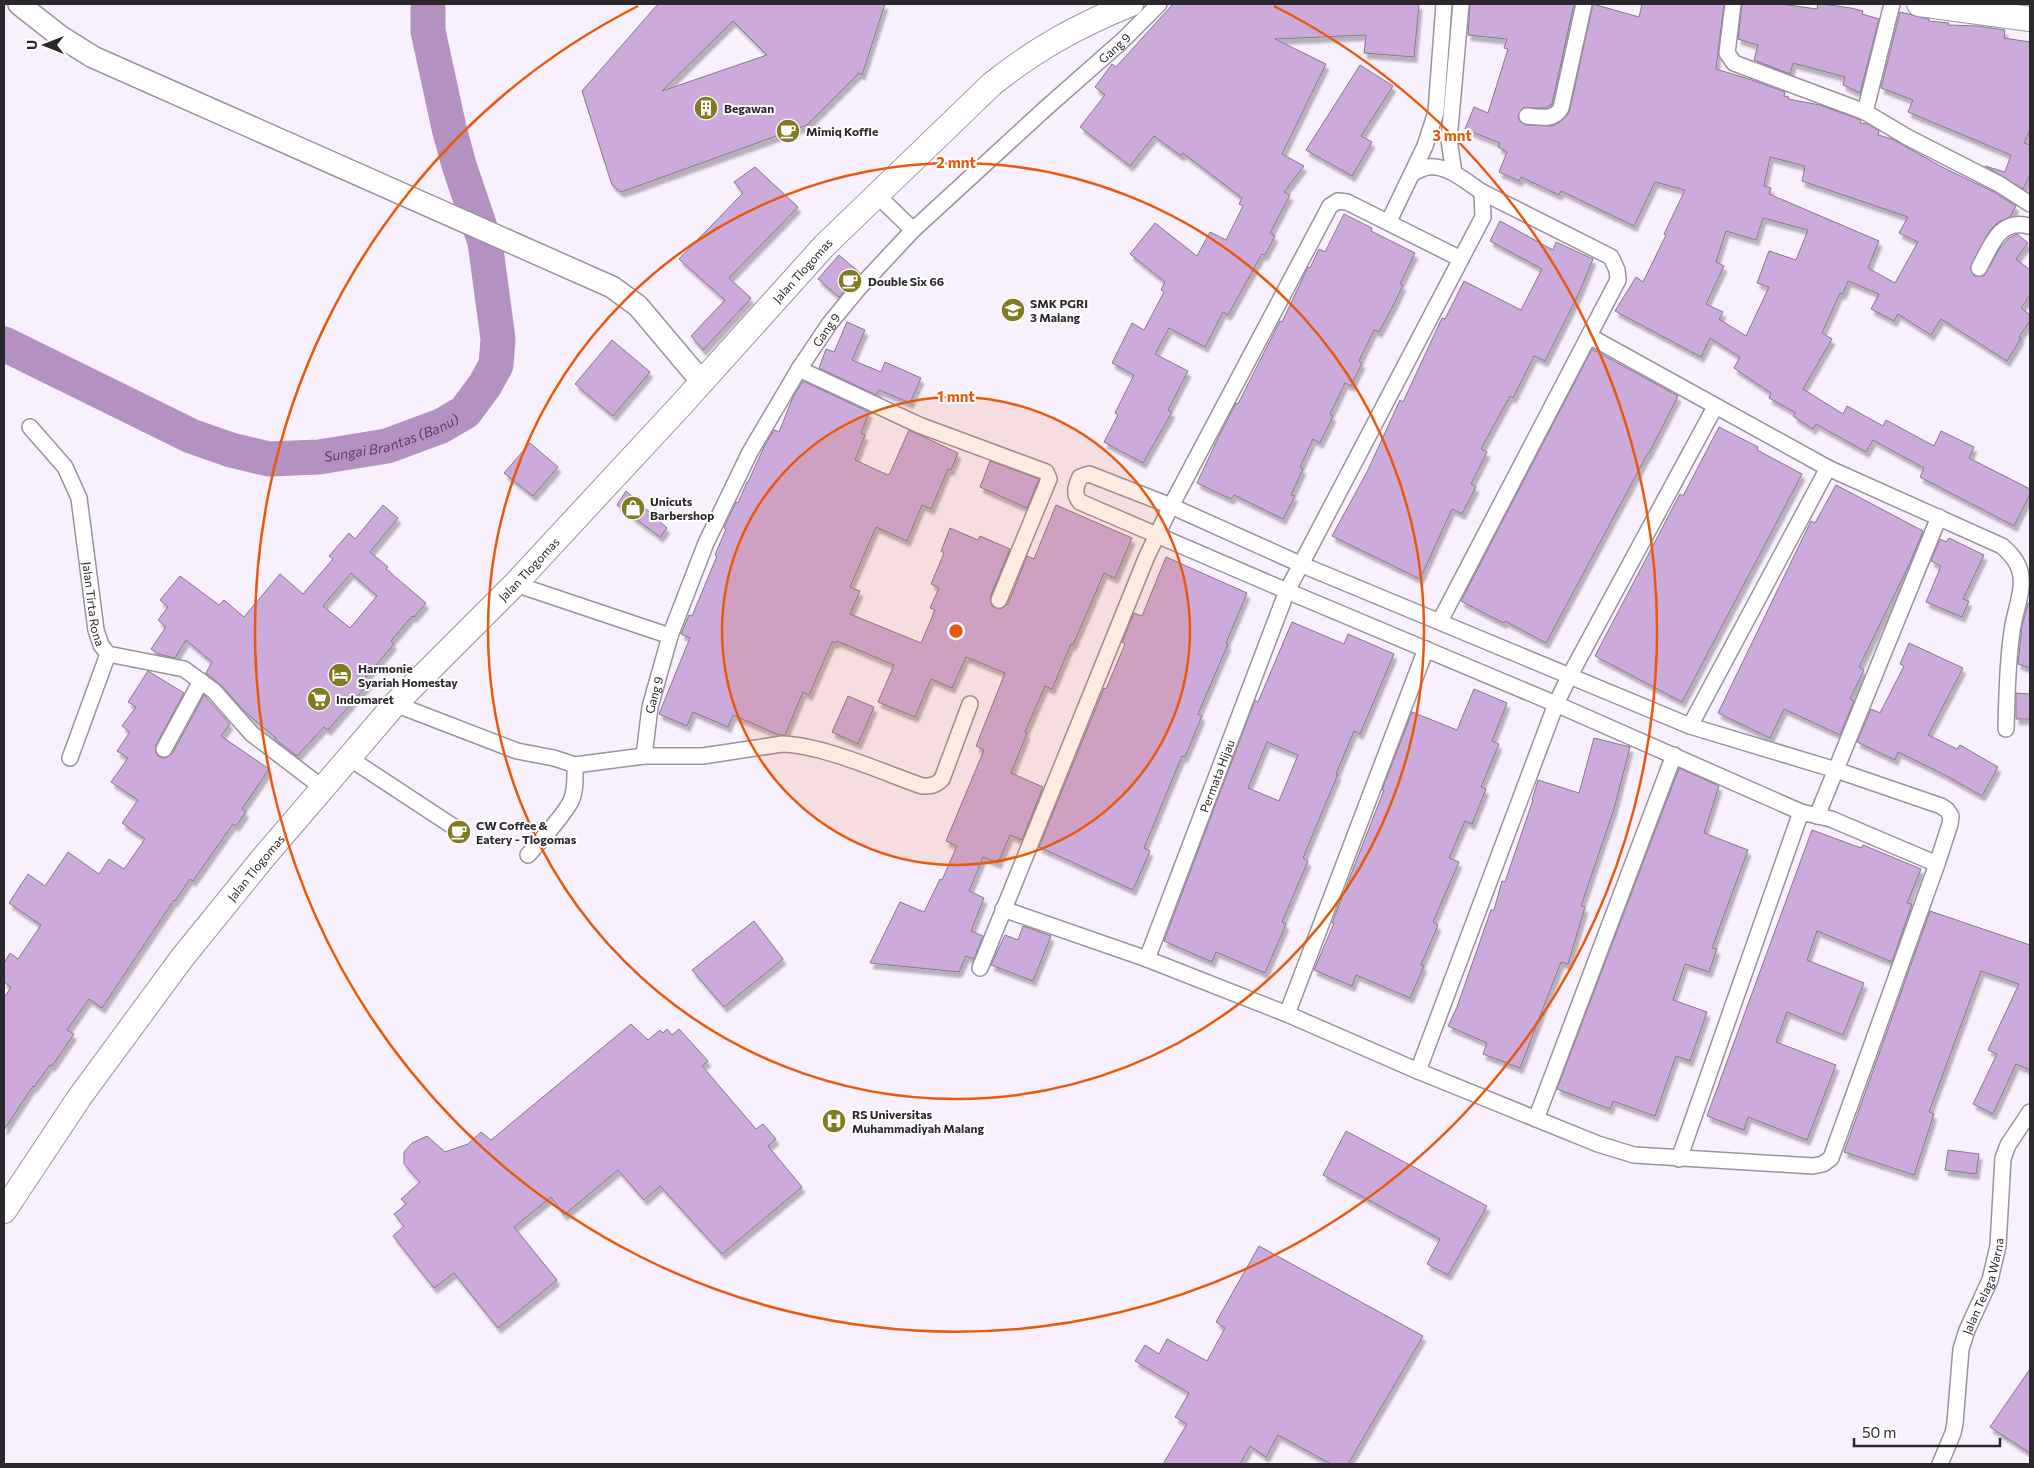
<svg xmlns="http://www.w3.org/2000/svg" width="2034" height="1468" font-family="Commissioner,sans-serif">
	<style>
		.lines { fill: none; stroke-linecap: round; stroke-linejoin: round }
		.river { stroke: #b392c1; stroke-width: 35 }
		.building { fill: #ccaadb; stroke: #837a86; fill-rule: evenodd; filter: url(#shadow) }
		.minor-casing { stroke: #9a929e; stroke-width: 18 }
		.secondary-casing { stroke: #9a929e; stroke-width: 24 }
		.primary-casing { stroke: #9a929e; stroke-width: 26 }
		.minor { stroke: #fff; stroke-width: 15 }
		.secondary { stroke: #fff; stroke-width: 21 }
		.primary { stroke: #fff; stroke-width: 24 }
		.ring { fill: none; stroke: #e8590c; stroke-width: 2.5 }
		.labels { text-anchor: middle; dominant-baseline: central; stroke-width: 4; stroke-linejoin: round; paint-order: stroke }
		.street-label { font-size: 12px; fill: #2b272c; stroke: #fff }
		.poi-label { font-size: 12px; font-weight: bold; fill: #2b272c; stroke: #fff; text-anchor: start }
		.water-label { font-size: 14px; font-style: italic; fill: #623873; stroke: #fff }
		.centre { fill: #e8590c; stroke: #fff; stroke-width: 2.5 }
		.ring-label { font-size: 15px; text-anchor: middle; font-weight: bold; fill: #e8590c; stroke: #fff; stroke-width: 4; stroke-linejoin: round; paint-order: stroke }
	</style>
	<defs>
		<filter id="shadow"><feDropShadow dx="3" dy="5.5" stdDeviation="1" flood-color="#0004"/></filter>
	</defs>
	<rect width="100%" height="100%" fill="#f9f0fd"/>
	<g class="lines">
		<path class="river" id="s1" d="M 4,344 L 191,436 L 231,450 L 269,459 L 319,457 L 387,446 L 441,426 L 465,412 L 485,385 L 496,365 L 498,339 L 485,242 L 459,165 L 449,128 L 428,31 L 428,4"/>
	</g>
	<g class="building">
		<path d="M 658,4 L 885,4 L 862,75 L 859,73 L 807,125 L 621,192 L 612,185 L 582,91 ZM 733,21 L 767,55 L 662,91 Z"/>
		<polygon points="1173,4 1419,4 1414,57 1364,53 1366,35 1275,39 1326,64 1282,154 1304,166 1284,192 1290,195 1270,233 1275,236 1265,255 1262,254 1228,315 1223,312 1205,347 1169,328 1155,354 1188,371 1168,410 1172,412 1143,463 1104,442 1118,415 1115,413 1134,375 1112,363 1132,323 1144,330 1164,292 1161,290 1165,282 1130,254 1155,223 1197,256 1210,232 1226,240 1243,206 1239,204 1242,198 1183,153 1181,156 1154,136 1130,166 1080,127 1105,95 1095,87 1112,64 1116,67"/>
		<path d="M 1470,4 L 1574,4 L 1552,104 L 1545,108 L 1523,108 L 1518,116 L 1519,120 L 1526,125 L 1552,126 L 1560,122 L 1569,113 L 1593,4 L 1639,17 L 1642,4 L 1724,4 L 1716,69 L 1749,79 L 1785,92 L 1784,96 L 1789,97 L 1788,99 L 1820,105 L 1861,120 L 1860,123 L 1868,124 L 1879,131 L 1878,135 L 1892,139 L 1942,167 L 1994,192 L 2016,206 L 2010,217 L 1998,222 L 1990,230 L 1970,268 L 1974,276 L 1984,276 L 2000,248 L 2009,238 L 2017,234 L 2028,243 L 2016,259 L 2030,270 L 2030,295 L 2021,308 L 2030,315 L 2030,321 L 2019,337 L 2021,338 L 2007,361 L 1941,319 L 1931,335 L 1898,314 L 1894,321 L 1871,309 L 1879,294 L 1848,281 L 1843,294 L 1840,293 L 1822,333 L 1832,339 L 1803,389 L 1843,414 L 1847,406 L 1883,426 L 1886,420 L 1934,446 L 1941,431 L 1974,447 L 1969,458 L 2030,489 L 2030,494 L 2014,526 L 1920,477 L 1924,468 L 1873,440 L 1866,452 L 1816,424 L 1813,429 L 1793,416 L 1796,413 L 1769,398 L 1771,393 L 1734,368 L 1740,357 L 1710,338 L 1701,357 L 1615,311 L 1636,277 L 1643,282 L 1666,235 L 1664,234 L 1685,190 L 1655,182 L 1634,226 L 1561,191 L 1559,195 L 1521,177 L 1519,181 L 1499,172 L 1507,152 L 1498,147 L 1500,143 L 1465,129 L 1474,107 L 1488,113 L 1508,49 L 1504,48 L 1507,39 L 1468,35 ZM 1770,157 L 1805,166 L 1802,181 L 1908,217 L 1899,233 L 1918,242 L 1895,283 L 1868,268 L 1879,241 L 1769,194 L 1771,188 L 1764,186 ZM 1763,218 L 1808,230 L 1796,260 L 1769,251 L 1757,283 L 1769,287 L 1746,336 L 1719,319 L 1723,312 L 1706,304 L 1724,266 L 1716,262 L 1726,231 L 1756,240 Z"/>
		<polygon points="1742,4 1781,4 1817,9 1818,4 1823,4 1851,8 1863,11 1862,14 1879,19 1860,93 1843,85 1845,77 1793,63 1790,74 1754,60 1758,45 1738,39"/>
		<polygon points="1900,12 1929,19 1929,21 1949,23 1948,25 1978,26 2005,30 2004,38 2030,42 2030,130 2024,143 2030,145 2030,175 2023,189 1985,166 2005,172 2011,155 1908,112 1913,100 1881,88"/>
		<polygon points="1360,65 1393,86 1361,136 1372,142 1352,176 1306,150"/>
		<polygon points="755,167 798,207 729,278 751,298 703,350 691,336 725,300 679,259 743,193 734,182"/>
		<polygon points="1344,214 1372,228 1371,231 1415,253 1400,284 1403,285 1394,304 1379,332 1374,330 1359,361 1362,363 1351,386 1345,383 1330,414 1333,416 1320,443 1313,439 1300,467 1303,469 1291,495 1295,496 1283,519 1234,495 1231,499 1197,483 1219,436 1236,403 1238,404 1280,321 1282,322 1308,267 1310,268 1319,249 1325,252"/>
		<polygon points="1500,221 1553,250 1556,242 1593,259 1579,293 1545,361 1534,356 1513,398 1510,396 1481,449 1487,452 1471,484 1476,487 1462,514 1452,509 1420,579 1332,536 1367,472 1400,400 1403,402 1442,318 1445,319 1464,281 1521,310 1542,269 1490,241"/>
		<polygon points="839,255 860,273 839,297 818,279"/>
		<polygon points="847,322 865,330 852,360 881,372 885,362 921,378 910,403 879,390 876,395 819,368 826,349 834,352"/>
		<polygon points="612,340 650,372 613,416 575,384"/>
		<polygon points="1592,349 1678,396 1649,453 1648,453 1546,643 1505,621 1503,623 1461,601"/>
		<polygon points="803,381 869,412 861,433 865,435 855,460 888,475 890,473 909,430 958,453 951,470 948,469 931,509 922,505 907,541 876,527 850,587 860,591 850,614 921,643 935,610 930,608 939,588 931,584 944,553 941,551 950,528 978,540 980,536 1010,549 990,597 992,606 1000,609 1008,604 1027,556 1034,559 1056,505 1132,538 1115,578 1104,573 1073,645 1071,644 1052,689 1045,686 1025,732 1027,733 1011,773 1043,787 1022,840 1010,835 998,863 983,857 969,891 984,898 971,931 983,936 974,959 966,956 959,972 870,963 900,902 924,912 940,879 942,880 957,846 946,841 984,750 976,746 1005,673 966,657 952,688 931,679 915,717 878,702 894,665 837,641 836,643 832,642 809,695 803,692 785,735 779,735 733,715 728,727 693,712 687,726 659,714 690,638 681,634 689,615 692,616 717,556 715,555 726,529 724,528 726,523 736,502 738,503 747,482 748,482 764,447 774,430 779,432 793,397"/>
		<polygon points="1719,427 1758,447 1757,450 1802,474 1682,702 1595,656 1680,494 1683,496"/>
		<polygon points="530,443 558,467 533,496 504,473"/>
		<polygon points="990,461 1039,479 1027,508 980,487"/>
		<polygon points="1836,485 1923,531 1910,563 1859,667 1864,670 1850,699 1854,701 1840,735 1784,709 1770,738 1718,713 1811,521 1815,523"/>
		<polygon points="626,491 667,528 660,537 617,505"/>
		<path d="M 383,505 L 398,518 L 370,552 L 388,567 L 386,569 L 426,603 L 414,617 L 412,616 L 391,641 L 394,644 L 365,678 L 370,682 L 328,730 L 324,727 L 297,756 L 275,739 L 276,738 L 243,710 L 221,685 L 206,673 L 212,662 L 186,640 L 175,658 L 158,654 L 151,649 L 166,627 L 158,620 L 168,607 L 160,600 L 180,576 L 219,605 L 224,600 L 244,617 L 280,574 L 303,594 L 333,559 L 329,556 L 349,533 L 355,539 ZM 351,573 L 377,596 L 350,628 L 323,606 Z"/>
		<polygon points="1949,538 1984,555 1963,599 1969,601 1962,617 1926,602 1941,566 1931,561 1940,539 1946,542"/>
		<polygon points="1166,557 1247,593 1226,643 1228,644 1198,714 1202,716 1185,757 1182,756 1144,848 1150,851 1133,890 1039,847 1104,688 1106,689 1125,644 1122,642 1134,613 1142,616"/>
		<polygon points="2028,603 2030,604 2030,668 2018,664 2022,626"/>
		<path d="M 1292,622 L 1344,644 L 1348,634 L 1394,654 L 1360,734 L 1354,731 L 1336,774 L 1338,774 L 1303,858 L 1308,861 L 1282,922 L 1286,924 L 1265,973 L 1216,952 L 1212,962 L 1164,941 L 1255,700 L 1258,702 ZM 1267,742 L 1298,755 L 1279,801 L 1248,788 Z"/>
		<polygon points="1909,643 1963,668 1928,735 1957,749 1960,745 1998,767 1982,796 1943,774 1898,752 1895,760 1857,742 1871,709 1880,713 1904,666 1900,664"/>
		<polygon points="148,671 184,693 156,745 156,753 159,757 165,758 172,754 204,695 230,724 221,736 269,769 242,809 246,812 236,826 233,824 193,881 190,879 175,901 174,900 102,1008 89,999 67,1030 74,1034 52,1066 50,1065 34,1087 33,1086 4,1130 4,998 11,987 4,982 4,963 10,953 18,959 41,925 9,903 28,874 45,886 68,852 99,874 109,859 124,869 145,839 122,823 138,800 111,782 128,758 117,751 130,732 122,726 136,707 128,702"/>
		<polygon points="1474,689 1507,703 1492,741 1499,744 1481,787 1486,789 1472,824 1465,821 1449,858 1459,862 1433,922 1438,925 1421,965 1424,966 1410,998 1356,975 1352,986 1314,970 1334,923 1332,923 1384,790 1382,790 1412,712 1457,730"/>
		<polygon points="2016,693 2030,694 2030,719 2016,719"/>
		<polygon points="848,696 874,707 858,744 832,732"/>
		<polygon points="1594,738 1630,747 1614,809 1581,906 1585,907 1568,964 1561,962 1520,1068 1483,1054 1487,1043 1448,1026 1457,1007 1491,910 1494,910 1502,881 1505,882 1533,800 1532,800 1538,780 1579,793"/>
		<polygon points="1679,768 1719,786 1704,833 1748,850 1712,948 1717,949 1709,972 1685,964 1673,1000 1707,1012 1690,1061 1676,1056 1655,1116 1613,1101 1610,1109 1557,1089"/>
		<polygon points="1812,830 1861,848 1863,845 1921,869 1907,903 1912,904 1892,962 1817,931 1807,960 1864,983 1843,1035 1787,1012 1776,1042 1836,1065 1807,1140 1748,1117 1744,1130 1707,1116"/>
		<polygon points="1930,911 2030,945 2030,1070 2016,1064 1993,1114 1973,1104 1997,1054 1988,1050 2019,984 1981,971 1929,1112 1934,1114 1914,1175 1844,1152"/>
		<polygon points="754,921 783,959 724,1007 692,970"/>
		<polygon points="1023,926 1051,936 1033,981 991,965 1005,935 1018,940"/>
		<polygon points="631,1024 648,1040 660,1030 663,1033 667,1029 672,1035 679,1029 708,1061 702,1066 756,1129 763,1124 776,1139 768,1146 802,1187 722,1254 660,1186 644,1200 618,1170 564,1215 551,1197 514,1227 557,1280 498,1328 454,1273 434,1288 393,1236 404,1226 394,1214 406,1204 401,1199 420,1182 404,1164 404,1152 412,1143 427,1136 445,1152 468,1144 481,1132 491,1140"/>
		<polygon points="1346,1131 1487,1206 1448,1275 1427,1264 1440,1239 1323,1175"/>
		<polygon points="1948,1150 1979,1154 1976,1174 1945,1170"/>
		<polygon points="1259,1246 1423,1336 1348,1464 1331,1464 1278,1435 1266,1457 1250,1446 1240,1464 1163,1464 1187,1424 1175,1417 1189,1393 1135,1361 1145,1345 1159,1354 1167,1339 1207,1361 1225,1328 1216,1322"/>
		<polygon points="2030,1369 2030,1453 1990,1427"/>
	</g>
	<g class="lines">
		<g class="minor-casing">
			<g id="minor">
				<polyline points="1733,4 1727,53 1734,63 1865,112 1907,137 1999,184 2030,204"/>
				<polyline points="1865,112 1892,4"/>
				<path d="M 1527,116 C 1540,117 1554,121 1561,108 L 1584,4"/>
				<polyline points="1454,173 1449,140 1461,4"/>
				<polyline points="876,194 913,230"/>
				<polyline points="1389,221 1425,146 1436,112 1444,4"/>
				<path d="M 1979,268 C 1991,246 1999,218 2029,226"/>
				<path d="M 1589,336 L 1828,468 L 2002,546 C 2010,553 2017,560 2020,571 C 2025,590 2014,612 2012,632 C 2007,664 2007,696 2006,729"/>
				<polyline points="799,369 919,425 1046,472 1049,479 999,600"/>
				<path id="s2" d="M 30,427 L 65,467 L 79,498 L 96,630 L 101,645 L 108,654 L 184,669 L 214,691 L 252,734 L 323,788"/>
				<polyline points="515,584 670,636"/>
				<polyline points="1440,621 1618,280 1617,270 1611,257 1482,192"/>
				<path d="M 395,704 L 517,751 L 554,758 L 575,765 L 644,756 L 703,756 L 782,744 C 823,745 882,772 922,786 C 931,786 935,786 942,779 L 970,704"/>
				<polyline points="1690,726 1828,468"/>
				<polyline points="164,749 201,681"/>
				<path id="s3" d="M 644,756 L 650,707 L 670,636 L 706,543 L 750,452 L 799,369 L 830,323 L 858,289 L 913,230 L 1046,108 L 1122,41 L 1159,4"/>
				<polyline points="70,758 108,654"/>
				<polyline points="349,758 457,829"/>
				<polyline points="1817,816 1939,517"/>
				<path d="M 528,855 C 540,841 563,817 571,801 C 576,790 575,777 575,765"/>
				<path d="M 1003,909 L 1147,959 L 1287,1014 L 1418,1071 L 1598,1144 L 1634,1155 L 1813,1166 L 1823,1164 L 1831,1158 L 1937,864 L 1950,824 L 1951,816 L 1947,810 L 1941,806 L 1836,770 L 1690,726 L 1300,564 L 1171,506 L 1089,474 L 1080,477 C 1076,486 1073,494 1080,502 L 1287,591 L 1556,704 L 1801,812 L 1831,819 L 1937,864"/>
				<path id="s4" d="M 1147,959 L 1287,591 L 1483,217 L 1482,192 C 1468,183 1447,164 1428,167 C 1423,168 1417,171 1413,173"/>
				<polyline points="980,968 1147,556 1171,506 1330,206 1338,201 1347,202 1461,259"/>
				<polyline points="1287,1014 1426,649"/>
				<polyline points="1418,1071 1556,704 1569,677 1715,407"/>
				<polyline points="1536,1119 1674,755"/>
				<polyline points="1679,1159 1801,812"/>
				<path id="s5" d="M 1940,1464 L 1953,1433 L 1955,1423 L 1961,1349 L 1967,1330 L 1990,1280 L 1998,1246 L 2003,1158 L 2008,1145 L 2030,1112"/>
			</g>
		</g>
		<g class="secondary-casing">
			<polyline id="secondary" points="19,4 61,37 93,57 612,287 638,306 702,382"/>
		</g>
		<g class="primary-casing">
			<g id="primary">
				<polyline points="1919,4 2030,19"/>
				<path id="s6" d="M 4,1211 L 79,1098 L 182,958 L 263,858 L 395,704 L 515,584 L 682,404 L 824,246 L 992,84 C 1037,48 1078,26 1131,4"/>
			</g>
		</g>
		<use href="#minor" class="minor"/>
		<use href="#secondary" class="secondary"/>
		<use href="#primary" class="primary"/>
	</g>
	<circle cx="956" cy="631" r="234" fill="#e8590c" fill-opacity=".12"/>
	<g class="ring">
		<circle cx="956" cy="631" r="234"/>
		<circle cx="956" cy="631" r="468"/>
		<path d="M1274 6A701 701 0 1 1 638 6"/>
	</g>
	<defs>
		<g id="building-disc" transform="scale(1.25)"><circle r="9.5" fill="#817c22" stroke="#fff"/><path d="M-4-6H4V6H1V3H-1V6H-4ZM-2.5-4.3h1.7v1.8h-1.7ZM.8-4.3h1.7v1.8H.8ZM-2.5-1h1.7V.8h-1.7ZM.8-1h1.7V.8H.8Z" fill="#fff"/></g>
		<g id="cafe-disc" transform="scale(1.25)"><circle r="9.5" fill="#817c22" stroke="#fff"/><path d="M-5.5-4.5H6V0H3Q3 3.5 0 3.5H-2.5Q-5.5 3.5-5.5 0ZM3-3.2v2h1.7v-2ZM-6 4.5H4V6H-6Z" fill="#fff"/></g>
		<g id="school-disc" transform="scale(1.25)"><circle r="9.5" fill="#817c22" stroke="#fff"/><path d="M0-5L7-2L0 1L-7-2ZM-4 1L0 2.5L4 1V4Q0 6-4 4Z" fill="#fff"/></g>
		<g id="shop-disc" transform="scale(1.25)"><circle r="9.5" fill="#817c22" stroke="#fff"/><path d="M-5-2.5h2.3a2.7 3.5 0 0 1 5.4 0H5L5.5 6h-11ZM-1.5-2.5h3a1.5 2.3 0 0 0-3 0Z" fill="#fff"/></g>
		<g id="hotel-disc" transform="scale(1.25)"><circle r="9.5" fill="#817c22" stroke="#fff"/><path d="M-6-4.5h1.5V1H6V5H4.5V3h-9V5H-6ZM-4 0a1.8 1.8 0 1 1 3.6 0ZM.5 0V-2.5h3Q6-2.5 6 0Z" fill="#fff"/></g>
		<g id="supermarket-disc" transform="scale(1.25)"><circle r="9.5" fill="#817c22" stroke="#fff"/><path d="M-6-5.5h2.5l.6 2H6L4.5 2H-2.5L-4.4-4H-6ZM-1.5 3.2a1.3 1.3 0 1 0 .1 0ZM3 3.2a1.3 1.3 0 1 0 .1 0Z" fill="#fff"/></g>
		<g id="hospital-disc" transform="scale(1.25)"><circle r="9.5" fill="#817c22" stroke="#fff"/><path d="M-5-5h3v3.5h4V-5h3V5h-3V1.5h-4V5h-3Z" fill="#fff"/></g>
	</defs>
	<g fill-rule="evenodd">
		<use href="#building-disc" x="706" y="108"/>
		<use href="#cafe-disc" x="788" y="131"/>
		<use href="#cafe-disc" x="850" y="281"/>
		<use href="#school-disc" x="1013" y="310"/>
		<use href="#shop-disc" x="633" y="508"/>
		<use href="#hotel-disc" x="340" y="675"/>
		<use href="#supermarket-disc" x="319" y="699"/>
		<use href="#cafe-disc" x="459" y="832"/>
		<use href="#hospital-disc" x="834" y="1121"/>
	</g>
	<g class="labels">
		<g class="street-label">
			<text stroke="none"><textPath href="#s3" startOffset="872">Gang 9</textPath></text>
			<text stroke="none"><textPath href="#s6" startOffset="1236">Jalan Tlogomas</textPath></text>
			<text stroke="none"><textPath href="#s3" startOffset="468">Gang 9</textPath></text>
			<text stroke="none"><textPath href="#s6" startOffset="831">Jalan Tlogomas</textPath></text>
			<text stroke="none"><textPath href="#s2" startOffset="194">Jalan Tirta Rona</textPath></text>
			<text stroke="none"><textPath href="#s3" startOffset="62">Gang 9</textPath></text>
			<text stroke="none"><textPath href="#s4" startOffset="196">Permata Hijau</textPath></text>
			<text stroke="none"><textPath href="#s6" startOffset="426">Jalan Tlogomas</textPath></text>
			<text stroke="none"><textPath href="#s5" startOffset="185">Jalan Telaga Warna</textPath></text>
		</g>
		<g class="poi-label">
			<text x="724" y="108">Begawan</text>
			<text x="806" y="131">Mimiq Koffie</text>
			<text x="868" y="281">Double Six 66</text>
			<text x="1030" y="303">SMK PGRI<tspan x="1030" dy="14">3 Malang</tspan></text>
			<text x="650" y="501">Unicuts<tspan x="650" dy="14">Barbershop</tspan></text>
			<text x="358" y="668">Harmonie<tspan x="358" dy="14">Syariah Homestay</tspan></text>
			<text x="336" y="699">Indomaret</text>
			<text x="476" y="825">CW Coffee &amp;<tspan x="476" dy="14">Eatery - Tlogomas</tspan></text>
			<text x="852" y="1114">RS Universitas<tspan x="852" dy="14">Muhammadiyah Malang</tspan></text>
		</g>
		<g class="water-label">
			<text stroke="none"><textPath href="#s1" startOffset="415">Sungai Brantas (Banu)</textPath></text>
		</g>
	</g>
	<circle cx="956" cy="631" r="8" class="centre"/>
	<g class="ring-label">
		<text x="1452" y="141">3 mnt</text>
		<text x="956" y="168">2 mnt</text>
		<text x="956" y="402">1 mnt</text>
	</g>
	<rect width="2034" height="1468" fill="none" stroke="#2b272c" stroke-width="10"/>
	<g transform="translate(45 45) rotate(270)" stroke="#ffffff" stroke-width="4" paint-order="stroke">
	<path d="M0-4L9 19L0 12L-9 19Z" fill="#2b272c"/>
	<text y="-8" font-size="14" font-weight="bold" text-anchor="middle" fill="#2b272c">U</text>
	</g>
	<path d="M1854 1438v8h146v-8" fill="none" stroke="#2b272c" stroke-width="2.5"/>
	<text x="1862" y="1438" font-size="15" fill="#2b272c" stroke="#ffffff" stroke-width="4" paint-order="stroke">50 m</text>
</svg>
